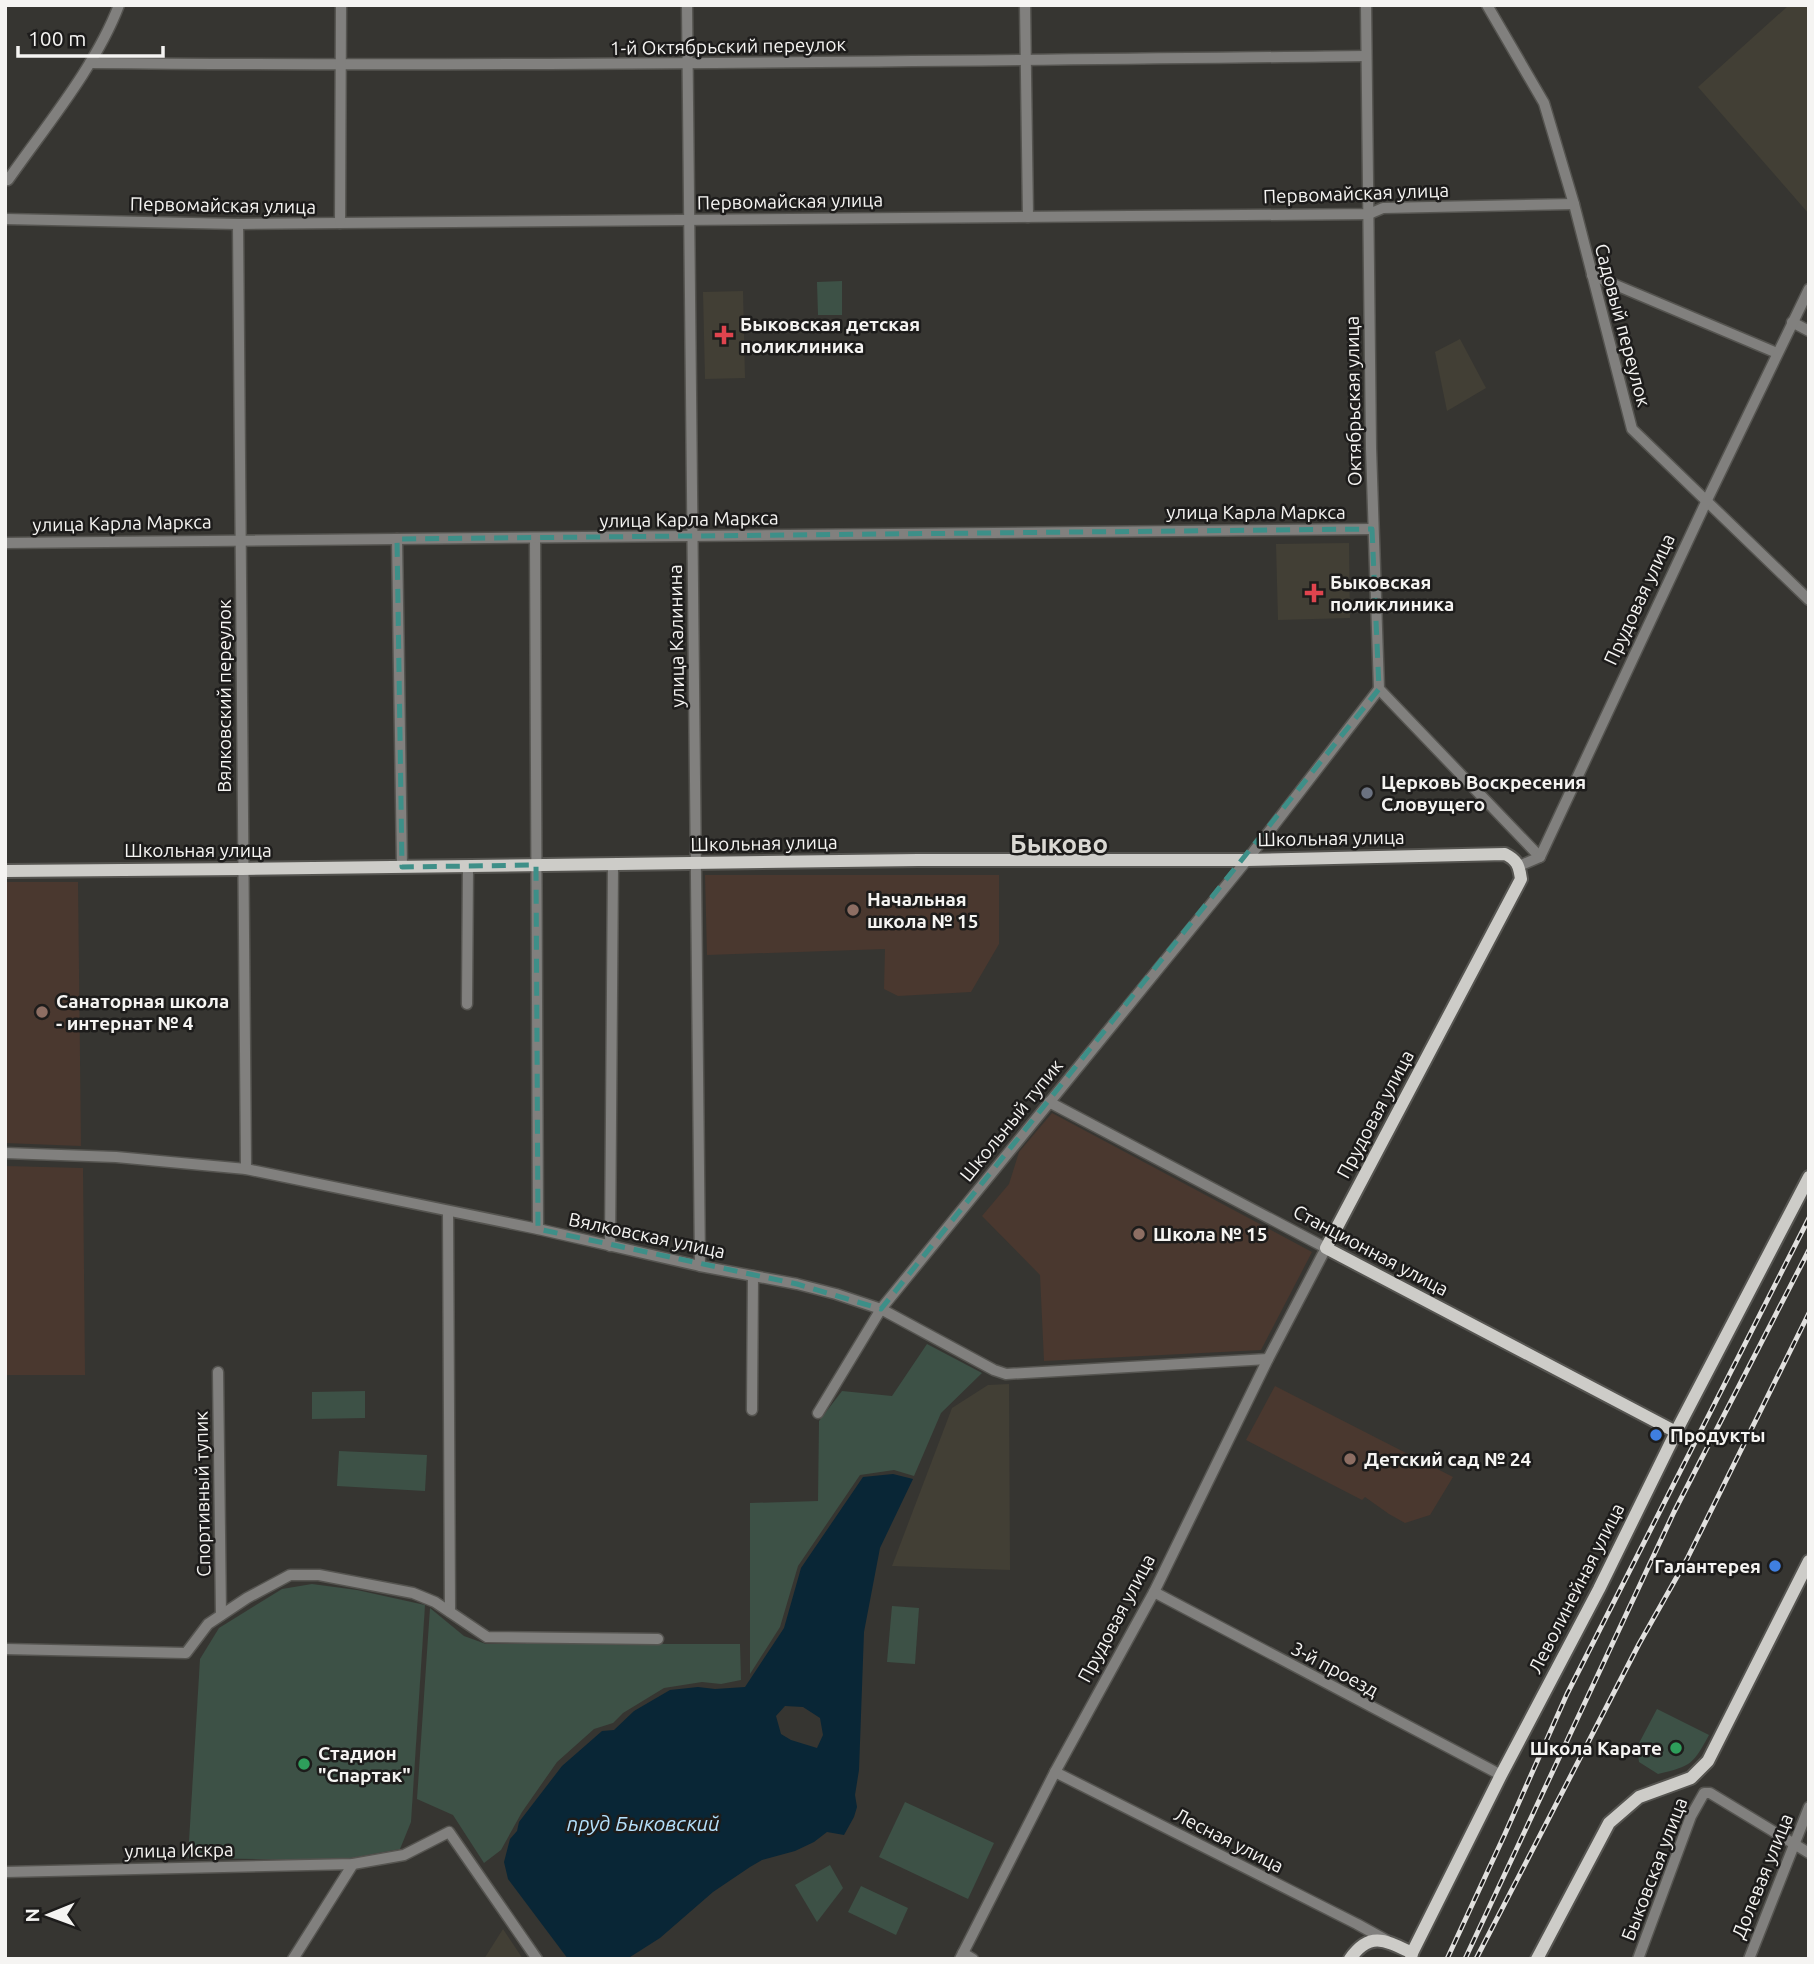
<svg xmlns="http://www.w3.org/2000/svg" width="1814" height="1964" font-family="Ubuntu,sans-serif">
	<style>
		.built { fill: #423f35 }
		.education { fill: #4a382f }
		.green { fill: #3d5146 }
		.water { fill: #092636; fill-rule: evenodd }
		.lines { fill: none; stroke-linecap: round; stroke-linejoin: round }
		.minor-casing { stroke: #555450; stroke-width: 13 }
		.major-casing { stroke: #555450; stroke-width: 16 }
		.minor { stroke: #81807e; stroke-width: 10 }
		.major { stroke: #cdccc8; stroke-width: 12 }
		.rail-casing { stroke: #e1e0de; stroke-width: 5 }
		.rail { stroke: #1d1c1b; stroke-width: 2.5; stroke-dasharray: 8; stroke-linecap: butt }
		.marked { fill: none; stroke: #3d8f88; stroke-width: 5; stroke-dasharray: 14 9; stroke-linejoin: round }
		.health-dot { fill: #e0444e; stroke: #1d1c1b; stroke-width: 2.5 }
		.worship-dot { fill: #6b7280; stroke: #1d1c1b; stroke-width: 2.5 }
		.education-dot { fill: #8d6e63; stroke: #1d1c1b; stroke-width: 2.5 }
		.shop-dot { fill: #3f7fe0; stroke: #1d1c1b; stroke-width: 2.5 }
		.leisure-dot { fill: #2e9e5b; stroke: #1d1c1b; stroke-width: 2.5 }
		.labels { text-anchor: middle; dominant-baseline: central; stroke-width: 5; stroke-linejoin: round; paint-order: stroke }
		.street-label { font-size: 19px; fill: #f5f4f2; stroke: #1d1c1b }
		.poi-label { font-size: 19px; font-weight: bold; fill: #f5f4f2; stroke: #1d1c1b; text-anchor: start }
		.water-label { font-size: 21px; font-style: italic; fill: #b5e1fd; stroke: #1d1c1b }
		.district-label { font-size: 26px; font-weight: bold; fill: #dad8d3; stroke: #1d1c1b }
	</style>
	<rect width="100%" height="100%" fill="#363531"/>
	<g class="built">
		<polygon points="1789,5 1809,5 1809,214 1698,87"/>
		<polygon points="743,291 745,378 705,379 703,292"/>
		<polygon points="1460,339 1486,388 1447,411 1435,352"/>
		<polygon points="1349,543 1350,618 1278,620 1276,544"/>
		<polygon points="1009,1384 1010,1570 892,1566 952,1408 988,1385"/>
		<polygon points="503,1929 523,1959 484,1959"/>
	</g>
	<g class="education">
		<polygon points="705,875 999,875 999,944 971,992 898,996 884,989 885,949 707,955"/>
		<polygon points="5,882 78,882 81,1146 5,1143"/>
		<polygon points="1052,1113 1312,1252 1261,1350 1044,1361 1040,1275 982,1216 1009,1184 1019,1152"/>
		<polygon points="5,1166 83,1168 85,1375 5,1375"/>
		<polygon points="1275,1386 1453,1477 1430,1515 1405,1523 1389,1514 1365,1497 1362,1500 1246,1440"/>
	</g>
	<g class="green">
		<polygon points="842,281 842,315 818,315 817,282"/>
		<polygon points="927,1344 982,1373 941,1413 914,1476 894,1470 860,1475 798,1566 780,1627 750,1674 750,1503 818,1501 819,1421 842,1391 892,1396"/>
		<polygon points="365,1391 365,1418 312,1419 312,1392"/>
		<polygon points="339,1451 427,1455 425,1491 337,1486"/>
		<polygon points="312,1584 357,1590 425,1605 411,1822 400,1849 351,1858 312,1860 188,1858 200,1659 219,1628 282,1589"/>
		<polygon points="892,1606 919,1608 915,1664 887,1662"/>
		<polygon points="430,1608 464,1636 486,1644 740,1644 741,1680 721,1684 702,1682 664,1688 623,1713 613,1723 594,1729 557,1762 522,1812 501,1850 484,1863 453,1815 417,1799"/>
		<path d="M 1657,1709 L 1709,1735 C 1693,1764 1692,1766 1658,1774 L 1639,1762 L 1637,1747 Z"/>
		<polygon points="905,1802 994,1843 968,1899 879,1857"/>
		<polygon points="830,1865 843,1888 817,1922 795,1885"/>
		<polygon points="861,1886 908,1908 896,1935 848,1912"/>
	</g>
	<path class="water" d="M 893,1474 L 913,1479 L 880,1548 L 864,1632 L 859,1770 L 855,1795 L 857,1807 L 854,1817 L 844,1835 L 827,1832 L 814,1842 L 795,1851 L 762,1860 L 750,1867 L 713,1892 L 660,1938 L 627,1959 L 568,1959 L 508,1879 L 504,1862 L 510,1839 L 517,1831 L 519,1822 L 562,1766 L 602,1731 L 614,1730 L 634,1711 L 670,1690 L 698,1687 L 715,1689 L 745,1687 L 784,1628 L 801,1568 L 863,1477 ZM 785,1706 L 803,1707 L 820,1718 L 823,1735 L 817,1748 L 791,1740 L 781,1734 L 776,1716 Z"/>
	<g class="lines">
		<g class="minor-casing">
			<g id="minor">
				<polyline points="687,5 700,1266"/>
				<polyline points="1025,5 1028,217"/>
				<polyline points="1366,5 1371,448 1379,689 1540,857"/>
				<polyline points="1487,5 1544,103 1574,204 1632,429 1809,600"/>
				<path d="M 90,63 C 515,67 941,61 1366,56"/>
				<path d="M 8,180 C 45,127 96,66 119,5"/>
				<polyline points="5,219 238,224 1369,214 1383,208 1574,204"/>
				<polyline points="340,223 341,5"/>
				<polyline points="238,224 246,1169"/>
				<polyline points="1592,275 1777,353"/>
				<polyline points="1792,322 1809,331"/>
				<polyline points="535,538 538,1229"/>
				<polyline points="397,539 402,867"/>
				<polyline points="5,543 1372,529"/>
				<polyline points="1519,866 1540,857 1707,500 1809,289"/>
				<polyline points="467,1004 468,866"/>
				<polyline points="5,1153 116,1157 246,1169 538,1229 700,1266 797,1284 836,1294 881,1309 994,1370 1006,1374 1268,1359"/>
				<polyline points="448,1211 450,1612"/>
				<polyline points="610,1246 613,865"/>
				<polyline points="218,1372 221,1615"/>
				<polyline points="752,1410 753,1276"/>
				<polyline points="818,1413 881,1309 1247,860 1379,689"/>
				<polyline points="1154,1592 1501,1775"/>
				<polyline points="5,1649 186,1653 208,1624 247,1598 290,1575 319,1575 413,1593 435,1602 487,1637 658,1639"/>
				<polyline points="1055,1772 1357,1924 1386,1940"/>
				<polyline points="5,1872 353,1864 404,1855 449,1832 537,1959"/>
				<polyline points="963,1953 973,1959"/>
				<polyline points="293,1959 353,1864"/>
				<polyline points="960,1959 1055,1772 1154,1592 1268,1359 1326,1248 1049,1102"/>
				<polyline points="1638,1959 1691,1816 1704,1793 1710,1793 1809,1853"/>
				<polyline points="1749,1959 1809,1807"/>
			</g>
		</g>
		<g class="major-casing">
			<g id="major">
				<path d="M 5,871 L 242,869 L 918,860 L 1247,860 L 1505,854 C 1517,860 1519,865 1521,879 L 1326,1248 L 1676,1432"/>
				<path d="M 1350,1959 C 1370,1930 1387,1941 1412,1953"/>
				<polyline points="1411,1959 1412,1953 1501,1775 1599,1589 1680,1424 1809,1177"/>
				<polyline points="1537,1959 1609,1823 1639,1797 1691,1778 1708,1761 1809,1561"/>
			</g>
		</g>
		<use href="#minor" class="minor"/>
		<use href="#major" class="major"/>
		<g class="rail-casing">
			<g id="rail">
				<polyline points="1447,1959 1504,1836 1567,1694 1809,1218"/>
				<polyline points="1465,1959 1674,1512 1809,1250"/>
				<polyline points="1476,1959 1639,1644 1687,1559 1809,1313"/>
			</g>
		</g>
		<use href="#rail" class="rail"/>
	</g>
	<path class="marked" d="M 1372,529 L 1379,689 L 881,1309 L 797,1284 L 538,1229 L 536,865 L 402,867 L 397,539 Z"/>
	<g class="health-dot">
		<path d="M720.5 324.5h7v7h7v7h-7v7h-7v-7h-7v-7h7z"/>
		<path d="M1310.5 582.5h7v7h7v7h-7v7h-7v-7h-7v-7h7z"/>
	</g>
	<circle class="worship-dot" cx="1367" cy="793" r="7"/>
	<g class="education-dot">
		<circle cx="853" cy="910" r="7"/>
		<circle cx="42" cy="1012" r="7"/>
		<circle cx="1139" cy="1234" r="7"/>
		<circle cx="1350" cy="1459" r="7"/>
	</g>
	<g class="shop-dot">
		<circle cx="1656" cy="1435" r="7"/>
		<circle cx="1775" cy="1566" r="7"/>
	</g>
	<g class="leisure-dot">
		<circle cx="1676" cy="1748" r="7"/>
		<circle cx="304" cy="1764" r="7"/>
	</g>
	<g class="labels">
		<g class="street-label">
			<text transform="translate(728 46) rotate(-1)">1-й Октябрьский переулок</text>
			<text transform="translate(1356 193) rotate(-2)">Первомайская улица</text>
			<text transform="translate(790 201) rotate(-1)">Первомайская улица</text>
			<text transform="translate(223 205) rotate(1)">Первомайская улица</text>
			<text transform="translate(1623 325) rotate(75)">Садовый переулок</text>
			<text transform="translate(1353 401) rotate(-91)">Октябрьская улица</text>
			<text x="1256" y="512">улица Карла Маркса</text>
			<text transform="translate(689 519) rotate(-1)">улица Карла Маркса</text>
			<text transform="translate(122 523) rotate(-1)">улица Карла Маркса</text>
			<text transform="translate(1639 599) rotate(-65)">Прудовая улица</text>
			<text transform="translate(676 636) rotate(-91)">улица Калинина</text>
			<text transform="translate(224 696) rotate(-90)">Вялковский переулок</text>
			<text transform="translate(1331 838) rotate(-1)">Школьная улица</text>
			<text transform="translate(764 843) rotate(-1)">Школьная улица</text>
			<text x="198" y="850">Школьная улица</text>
			<text transform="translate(1375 1114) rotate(-62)">Прудовая улица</text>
			<text transform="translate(1011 1120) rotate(-51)">Школьный тупик</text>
			<text transform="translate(647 1235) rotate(12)">Вялковская улица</text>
			<text transform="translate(1371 1250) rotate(28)">Станционная улица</text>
			<text transform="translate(202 1494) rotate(-91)">Спортивный тупик</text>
			<text transform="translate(1576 1588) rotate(-63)">Леволинейная улица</text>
			<text transform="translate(1116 1618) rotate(-62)">Прудовая улица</text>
			<text transform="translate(1335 1669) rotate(28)">3-й проезд</text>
			<text transform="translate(1229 1840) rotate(27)">Лесная улица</text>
			<text transform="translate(179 1850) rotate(-1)">улица Искра</text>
			<text transform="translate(1654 1869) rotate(-69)">Быковская улица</text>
			<text transform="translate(1762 1876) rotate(-68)">Долевая улица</text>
		</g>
		<g class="poi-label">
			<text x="740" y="324">Быковская детская<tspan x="740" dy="22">поликлиника</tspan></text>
			<text x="1330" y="582">Быковская<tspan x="1330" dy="22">поликлиника</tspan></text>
			<text x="1381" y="782">Церковь Воскресения<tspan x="1381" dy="22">Словущего</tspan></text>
			<text x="867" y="899">Начальная<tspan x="867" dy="22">школа № 15</tspan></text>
			<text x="56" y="1001">Санаторная школа<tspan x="56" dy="22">- интернат № 4</tspan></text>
			<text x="1153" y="1234">Школа № 15</text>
			<text x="1670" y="1435">Продукты</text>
			<text x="1364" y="1459">Детский сад № 24</text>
			<text x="1761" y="1566" text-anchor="end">Галантерея</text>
			<text x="1662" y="1748" text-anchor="end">Школа Карате</text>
			<text x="318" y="1753">Стадион<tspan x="318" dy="22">"Спартак"</tspan></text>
		</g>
		<g class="water-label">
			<text x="643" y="1823">пруд Быковский</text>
		</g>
		<g class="district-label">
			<text x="1059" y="843">Быково</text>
		</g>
	</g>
	<rect width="1814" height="1964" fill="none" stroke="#f5f4f2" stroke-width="14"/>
	<g transform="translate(49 1915) rotate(269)" stroke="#1d1c1b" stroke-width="5" paint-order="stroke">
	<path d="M0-5L12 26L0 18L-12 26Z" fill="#f5f4f2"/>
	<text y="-10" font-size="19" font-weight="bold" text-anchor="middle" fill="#f5f4f2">N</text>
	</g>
	<path d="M18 46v10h145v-10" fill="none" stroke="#f5f4f2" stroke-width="3.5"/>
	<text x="28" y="46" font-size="21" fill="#f5f4f2" stroke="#1d1c1b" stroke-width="5" paint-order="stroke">100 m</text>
</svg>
